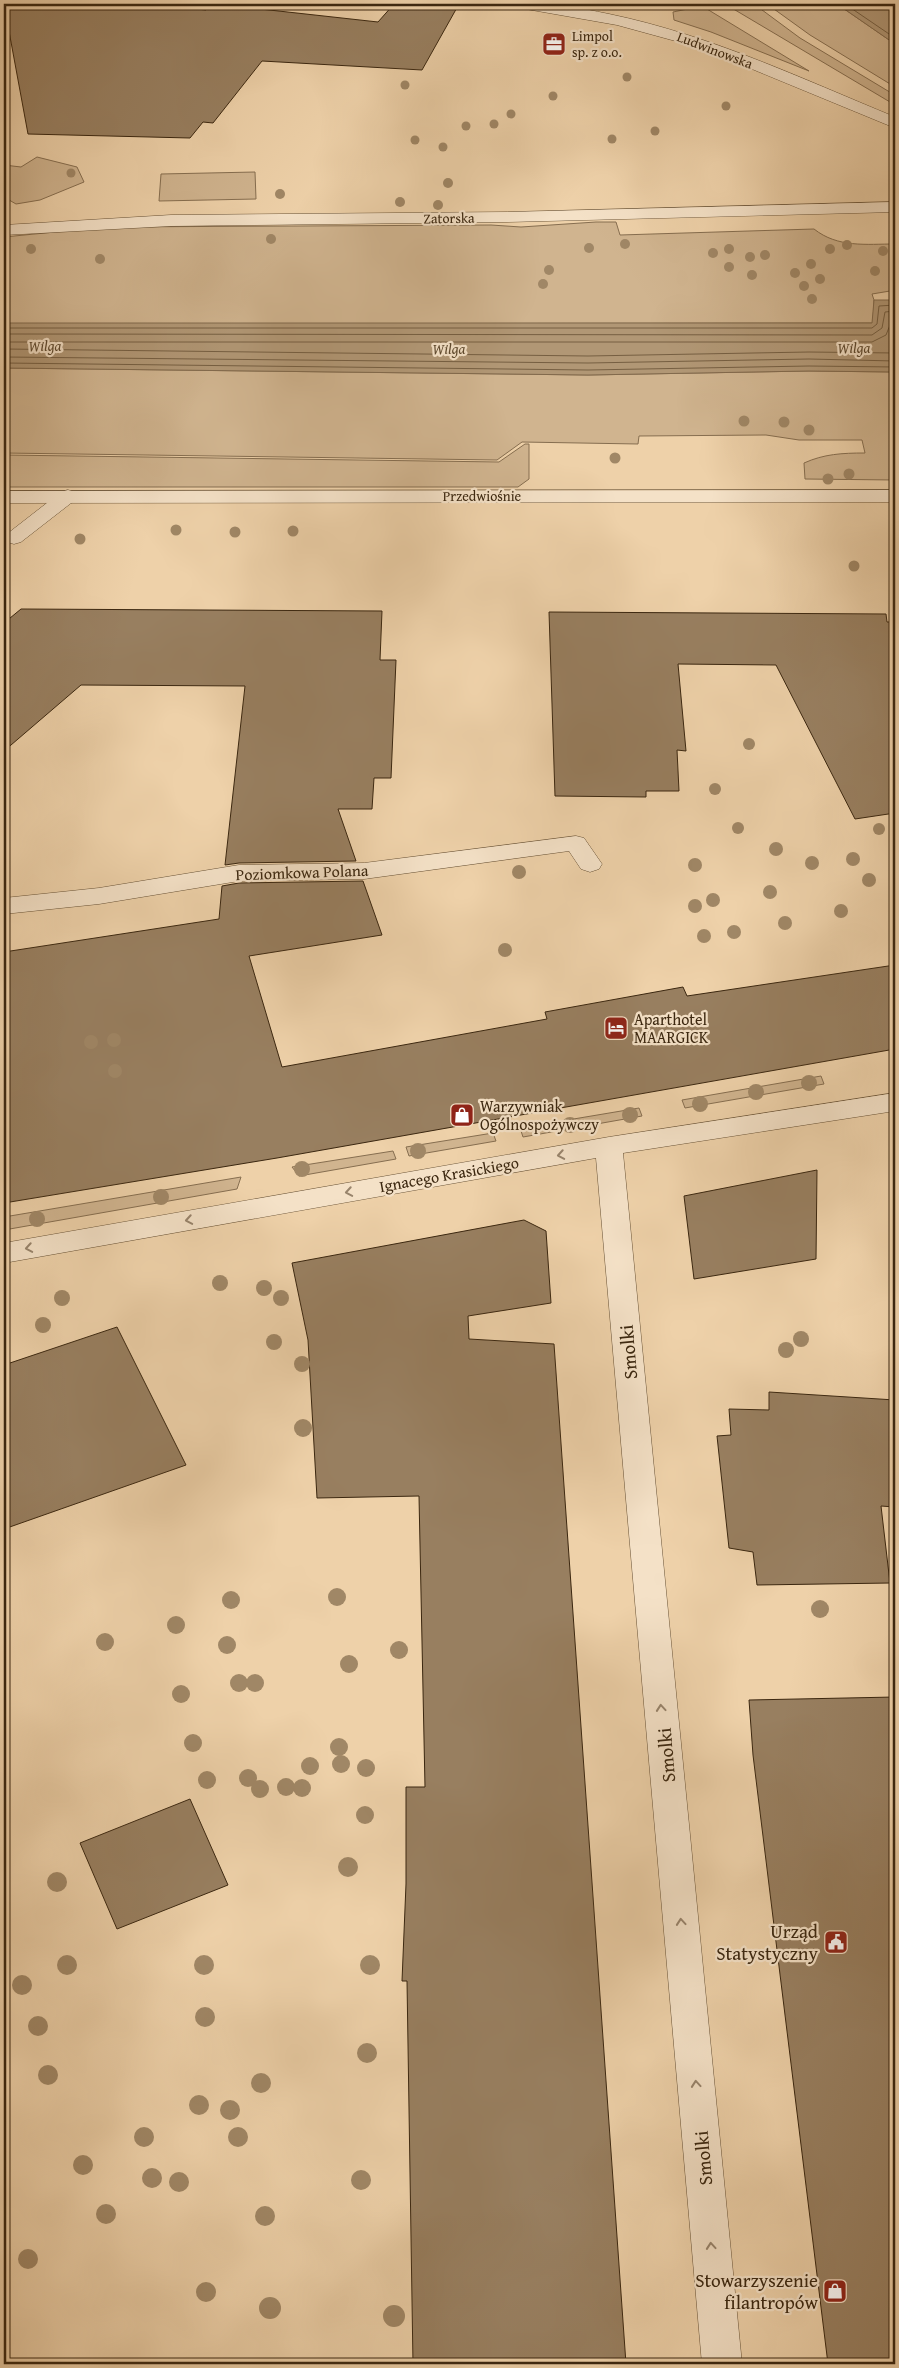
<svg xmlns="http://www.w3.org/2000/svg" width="899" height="2368" font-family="'Gentium Book Plus',serif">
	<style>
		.green { fill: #d0b48f; stroke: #866e50 }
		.water { fill: #b19775; stroke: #826a4d }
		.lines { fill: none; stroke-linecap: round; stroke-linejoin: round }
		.shore { stroke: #765f42; stroke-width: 1 }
		.building { fill: #987f60; stroke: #3b2710 }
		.service-casing { stroke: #685236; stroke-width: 1 }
		.minor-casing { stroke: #685236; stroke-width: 1 }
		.service { fill: #f4e1c7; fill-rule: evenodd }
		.minor { fill: #f4e1c7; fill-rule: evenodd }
		.tree { fill: #a08766 }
		.oneway { stroke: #98846c }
		.labels { text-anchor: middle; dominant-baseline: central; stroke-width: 4.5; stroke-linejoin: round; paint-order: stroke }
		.far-poi-label { font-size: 14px; fill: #3b2710; stroke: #f4e1c7; text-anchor: start }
		.far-street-label { font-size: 14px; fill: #3b2710; stroke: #f4e1c7 }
		.far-water-label { font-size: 15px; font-style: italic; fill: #5e492e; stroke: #f4e1c7 }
		.street-label { font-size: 16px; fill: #3b2710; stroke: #f4e1c7 }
		.poi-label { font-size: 16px; fill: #3b2710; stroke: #f4e1c7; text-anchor: start }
		.near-street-label { font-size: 19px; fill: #3b2710; stroke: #f4e1c7 }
		.near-poi-label { font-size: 19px; fill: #3b2710; stroke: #f4e1c7; text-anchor: end }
	</style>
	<rect width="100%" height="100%" fill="#eed1a9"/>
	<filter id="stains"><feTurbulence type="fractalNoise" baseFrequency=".004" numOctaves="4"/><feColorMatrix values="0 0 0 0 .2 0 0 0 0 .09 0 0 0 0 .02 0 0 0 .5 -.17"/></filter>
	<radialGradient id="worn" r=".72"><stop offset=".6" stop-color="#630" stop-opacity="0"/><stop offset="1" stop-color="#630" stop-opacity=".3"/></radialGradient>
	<g class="green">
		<polygon points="725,4 754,4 800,38 893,94 895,100 890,102"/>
		<polygon points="767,4 837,4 895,44 895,87 810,35"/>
		<polygon points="702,6 809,71 711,32 674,20 673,12"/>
		<polygon points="37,157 77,167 84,182 40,200 16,204 4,197 4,165 21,167"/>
		<polygon points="255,172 256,199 159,201 161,174"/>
		<path d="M 596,222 L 616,222 L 620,235 L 814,229 C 838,248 866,244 895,244 L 895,294 L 891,294 L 890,291 L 872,294 L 874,300 L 873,323 L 4,324 L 4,237 L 106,227 L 491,225 L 521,227 Z"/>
		<path d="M 4,368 L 588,375 L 809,371 L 895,372 L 895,480 L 805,479 L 804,463 C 824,454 842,453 865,453 L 862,440 L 799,440 L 766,435 L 639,436 L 638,444 L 522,442 L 497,460 L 4,453 Z"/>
		<polygon points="525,444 529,444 529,479 518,487 4,487 4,455 499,462"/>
		<polygon points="821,1076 824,1084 685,1108 682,1100"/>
		<polygon points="639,1108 642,1116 523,1137 520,1128"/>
		<polygon points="493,1133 496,1141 409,1156 406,1147"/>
		<polygon points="393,1151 396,1159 299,1176 292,1167"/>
		<polygon points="241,1177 237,1189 4,1230 4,1217"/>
	</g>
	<g class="water">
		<polygon points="837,4 895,4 895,44"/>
		<polygon points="874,300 895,300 895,372 809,371 588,375 4,368 4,323 872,323"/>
	</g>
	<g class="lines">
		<g class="shore">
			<polyline points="845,4 895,38"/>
			<polyline points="4,328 872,328 877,324 879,306 895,305"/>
			<polyline points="4,334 872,335 882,328 885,312 895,311"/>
			<polyline points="4,342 872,342 886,335 892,320 895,318"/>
			<polyline points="4,349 588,356 809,352 895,353"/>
			<polyline points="4,357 588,363 809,359 895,361"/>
			<polyline points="4,363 588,370 809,366 895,367"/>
		</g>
	</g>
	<g class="building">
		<polygon points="4,4 149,4 206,10 211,4 215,4 378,22 394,4 459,4 422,70 262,61 213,123 203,122 190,138 28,134"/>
		<polygon points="21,609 382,611 380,660 396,660 391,778 374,778 372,809 338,809 356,861 239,863 225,865 245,686 81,685 4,751 4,623"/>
		<polygon points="549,612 886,614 887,622 895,622 895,813 855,819 776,665 678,664 686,751 677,750 679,791 646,791 646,797 555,796"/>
		<polygon points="363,881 382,935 249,956 282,1067 547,1019 545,1012 683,987 687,996 895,965 895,1049 277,1158 4,1203 4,952 219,919 222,886 239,883"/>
		<polygon points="817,1170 816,1259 694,1279 684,1196"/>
		<polygon points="524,1220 546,1231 551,1303 468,1316 469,1339 554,1344 626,2364 413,2364 407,1981 402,1981 406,1884 406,1787 425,1787 419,1496 317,1498 308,1340 292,1263"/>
		<polygon points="117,1327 186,1465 4,1529 4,1365"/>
		<polygon points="769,1392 895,1400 895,1507 881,1506 890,1583 757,1585 753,1552 729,1548 717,1436 731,1435 729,1409 769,1410"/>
		<polygon points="895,1697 895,2364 828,2364 753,1755 749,1700"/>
		<polygon points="190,1799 228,1885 117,1929 80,1843"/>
	</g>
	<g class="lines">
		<g class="service-casing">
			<g id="service">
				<polygon points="68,490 75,492 78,496 75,500 21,542 14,544 7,542 4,538 7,534 61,492"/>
				<polygon points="576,836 584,838 602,864 599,869 590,872 581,869 569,851 364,879 239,881 99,904 4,914 4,898 99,888 239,865 364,863"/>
			</g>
		</g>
		<g class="minor-casing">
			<g id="minor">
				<path d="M 518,4 C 549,2 579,8 609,14 C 710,35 800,78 895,117 L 895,128 L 701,48 L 617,25 L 526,9 Z"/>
				<polygon points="895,202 895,212 507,222 171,226 4,235 4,225 171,215 507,212"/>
				<polygon points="895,490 895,502 4,503 4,491"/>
				<polygon points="895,1093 895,1111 623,1153 742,2364 702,2364 596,1158 4,1263 4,1243 609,1137"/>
			</g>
		</g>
		<use href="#service" class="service"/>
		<use href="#minor" class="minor"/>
	</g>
	<g class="tree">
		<circle cx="627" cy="77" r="4.5"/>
		<circle cx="405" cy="85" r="4.5"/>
		<circle cx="553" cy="96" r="4.5"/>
		<circle cx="726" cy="106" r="4.5"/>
		<circle cx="511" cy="114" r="4.5"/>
		<circle cx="494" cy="124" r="4.5"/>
		<circle cx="466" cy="126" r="4.5"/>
		<circle cx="655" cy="131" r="4.5"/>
		<circle cx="612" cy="139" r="4.5"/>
		<circle cx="415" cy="140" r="4.5"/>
		<circle cx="443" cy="147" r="4.5"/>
		<circle cx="71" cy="173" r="4.5"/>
		<circle cx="448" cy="183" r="5"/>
		<circle cx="280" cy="194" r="5"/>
		<circle cx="400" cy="202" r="5"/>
		<circle cx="438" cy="205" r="5"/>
		<circle cx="271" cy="239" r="5"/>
		<circle cx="625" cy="244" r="5"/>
		<circle cx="847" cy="245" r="5"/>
		<circle cx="589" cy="248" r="5"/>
		<circle cx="31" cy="249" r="5"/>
		<circle cx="729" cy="249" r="5"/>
		<circle cx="830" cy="249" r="5"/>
		<circle cx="883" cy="251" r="5"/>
		<circle cx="713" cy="253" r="5"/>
		<circle cx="765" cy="255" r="5"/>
		<circle cx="750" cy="257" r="5"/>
		<circle cx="100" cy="259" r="5"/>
		<circle cx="811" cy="264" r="5"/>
		<circle cx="729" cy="267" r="5"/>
		<circle cx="549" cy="270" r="5"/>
		<circle cx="875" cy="271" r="5"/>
		<circle cx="795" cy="273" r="5"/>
		<circle cx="752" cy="275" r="5"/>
		<circle cx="820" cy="279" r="5"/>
		<circle cx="543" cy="284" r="5"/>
		<circle cx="804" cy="286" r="5"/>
		<circle cx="812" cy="299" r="5"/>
		<circle cx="744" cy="421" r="5.5"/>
		<circle cx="784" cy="422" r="5.5"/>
		<circle cx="809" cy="430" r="5.5"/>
		<circle cx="615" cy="458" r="5.5"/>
		<circle cx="849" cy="474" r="5.5"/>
		<circle cx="828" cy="479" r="5.5"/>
		<circle cx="176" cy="530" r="5.5"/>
		<circle cx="293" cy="531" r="5.5"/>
		<circle cx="235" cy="532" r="5.5"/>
		<circle cx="80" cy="539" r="5.5"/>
		<circle cx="854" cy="566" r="5.5"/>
		<circle cx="749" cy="744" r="6"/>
		<circle cx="715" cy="789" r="6"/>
		<circle cx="738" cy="828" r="6"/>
		<circle cx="879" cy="829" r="6"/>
		<circle cx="776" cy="849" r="7"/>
		<circle cx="853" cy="859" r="7"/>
		<circle cx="812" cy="863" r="7"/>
		<circle cx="695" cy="865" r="7"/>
		<circle cx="519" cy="872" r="7"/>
		<circle cx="869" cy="880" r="7"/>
		<circle cx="770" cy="892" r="7"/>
		<circle cx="713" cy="900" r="7"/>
		<circle cx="695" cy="906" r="7"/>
		<circle cx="841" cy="911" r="7"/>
		<circle cx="785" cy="923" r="7"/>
		<circle cx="734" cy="932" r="7"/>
		<circle cx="704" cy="936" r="7"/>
		<circle cx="505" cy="950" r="7"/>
		<circle cx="114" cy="1040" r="7"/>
		<circle cx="91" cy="1042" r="7"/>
		<circle cx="115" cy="1071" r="7"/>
		<circle cx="809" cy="1083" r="8"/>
		<circle cx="756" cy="1092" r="8"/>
		<circle cx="700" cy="1104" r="8"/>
		<circle cx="630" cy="1115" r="8"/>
		<circle cx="570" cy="1125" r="8"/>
		<circle cx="418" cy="1151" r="8"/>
		<circle cx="302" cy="1169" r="8"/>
		<circle cx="161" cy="1197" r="8"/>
		<circle cx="37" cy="1219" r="8"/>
		<circle cx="220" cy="1283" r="8"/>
		<circle cx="264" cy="1288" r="8"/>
		<circle cx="62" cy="1298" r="8"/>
		<circle cx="281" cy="1298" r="8"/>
		<circle cx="43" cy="1325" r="8"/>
		<circle cx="801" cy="1339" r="8"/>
		<circle cx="274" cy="1342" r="8"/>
		<circle cx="786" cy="1350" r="8"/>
		<circle cx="302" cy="1364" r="8"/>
		<circle cx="303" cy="1428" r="9"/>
		<circle cx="337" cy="1597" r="9"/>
		<circle cx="231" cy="1600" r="9"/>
		<circle cx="820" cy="1609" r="9"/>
		<circle cx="176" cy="1625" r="9"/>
		<circle cx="105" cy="1642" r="9"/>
		<circle cx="227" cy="1645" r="9"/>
		<circle cx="399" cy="1650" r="9"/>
		<circle cx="349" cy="1664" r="9"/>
		<circle cx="239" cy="1683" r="9"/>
		<circle cx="255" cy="1683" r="9"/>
		<circle cx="181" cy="1694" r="9"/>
		<circle cx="193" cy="1743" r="9"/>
		<circle cx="339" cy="1747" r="9"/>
		<circle cx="341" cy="1764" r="9"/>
		<circle cx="310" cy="1766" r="9"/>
		<circle cx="366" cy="1768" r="9"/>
		<circle cx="248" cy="1778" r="9"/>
		<circle cx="207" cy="1780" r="9"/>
		<circle cx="286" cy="1787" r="9"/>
		<circle cx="302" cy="1788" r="9"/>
		<circle cx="260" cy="1789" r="9"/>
		<circle cx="365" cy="1815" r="9"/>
		<circle cx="348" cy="1867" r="10"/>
		<circle cx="57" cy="1882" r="10"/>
		<circle cx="67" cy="1965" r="10"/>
		<circle cx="204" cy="1965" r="10"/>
		<circle cx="370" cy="1965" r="10"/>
		<circle cx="22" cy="1985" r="10"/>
		<circle cx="205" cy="2017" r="10"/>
		<circle cx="38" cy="2026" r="10"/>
		<circle cx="367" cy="2053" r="10"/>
		<circle cx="48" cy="2075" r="10"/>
		<circle cx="261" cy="2083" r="10"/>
		<circle cx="199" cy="2105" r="10"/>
		<circle cx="230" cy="2110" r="10"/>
		<circle cx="144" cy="2137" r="10"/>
		<circle cx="238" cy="2137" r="10"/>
		<circle cx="83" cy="2165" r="10"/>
		<circle cx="152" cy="2178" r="10"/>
		<circle cx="361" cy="2180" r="10"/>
		<circle cx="179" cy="2182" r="10"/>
		<circle cx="106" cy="2214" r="10"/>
		<circle cx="265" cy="2216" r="10"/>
		<circle cx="28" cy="2259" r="10"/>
		<circle cx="206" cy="2292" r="10"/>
		<circle cx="270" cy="2308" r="11"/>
		<circle cx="394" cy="2316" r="11"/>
	</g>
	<defs><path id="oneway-chevron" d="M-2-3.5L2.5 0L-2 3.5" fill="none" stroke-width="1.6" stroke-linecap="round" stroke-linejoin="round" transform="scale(1.25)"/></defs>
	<g class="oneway">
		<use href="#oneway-chevron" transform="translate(561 1155) rotate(170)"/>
		<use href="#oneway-chevron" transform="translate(349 1192) rotate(170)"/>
		<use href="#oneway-chevron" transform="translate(189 1220) rotate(170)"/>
		<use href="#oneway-chevron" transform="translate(29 1248) rotate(170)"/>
		<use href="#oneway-chevron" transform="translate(661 1708) rotate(-95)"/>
		<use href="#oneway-chevron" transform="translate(681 1922) rotate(-95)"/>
		<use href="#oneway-chevron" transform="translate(696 2084) rotate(-95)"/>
		<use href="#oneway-chevron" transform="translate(711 2246) rotate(-95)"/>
	</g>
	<defs>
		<g id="office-square" transform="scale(1.25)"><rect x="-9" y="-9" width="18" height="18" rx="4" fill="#8f2418" stroke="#f4e1c7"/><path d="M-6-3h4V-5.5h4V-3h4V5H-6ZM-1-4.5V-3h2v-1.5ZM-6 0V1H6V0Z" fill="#fff"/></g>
		<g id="hotel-square" transform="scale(1.25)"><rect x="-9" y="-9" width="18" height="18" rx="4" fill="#8f2418" stroke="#f4e1c7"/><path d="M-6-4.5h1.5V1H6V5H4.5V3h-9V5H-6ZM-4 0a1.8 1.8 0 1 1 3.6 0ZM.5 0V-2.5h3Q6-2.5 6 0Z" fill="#fff"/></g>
		<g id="shop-square" transform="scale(1.25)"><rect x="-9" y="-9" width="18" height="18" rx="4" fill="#8f2418" stroke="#f4e1c7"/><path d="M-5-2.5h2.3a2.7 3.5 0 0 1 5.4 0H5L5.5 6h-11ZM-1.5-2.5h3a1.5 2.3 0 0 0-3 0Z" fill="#fff"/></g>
		<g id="civic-square" transform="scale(1.25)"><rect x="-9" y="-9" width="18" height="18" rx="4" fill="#8f2418" stroke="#f4e1c7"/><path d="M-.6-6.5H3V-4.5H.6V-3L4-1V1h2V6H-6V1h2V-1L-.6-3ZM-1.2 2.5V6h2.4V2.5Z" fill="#fff"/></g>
	</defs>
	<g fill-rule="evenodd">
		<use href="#office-square" x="554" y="44"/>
		<use href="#hotel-square" x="616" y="1028"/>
		<use href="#shop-square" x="462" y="1115"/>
		<use href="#civic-square" x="836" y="1942"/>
		<use href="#shop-square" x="835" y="2291"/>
	</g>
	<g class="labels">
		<g class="far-poi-label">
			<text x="572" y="36">Limpol<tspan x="572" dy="16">sp. z o.o.</tspan></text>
		</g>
		<g class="far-street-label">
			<text transform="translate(715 50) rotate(21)">Ludwinowska</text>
			<text transform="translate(449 218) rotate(-1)">Zatorska</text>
			<text x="482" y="496">Przedwiośnie</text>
		</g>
		<g class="far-water-label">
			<text x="45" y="345">Wilga</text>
			<text x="854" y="347">Wilga</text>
			<text x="449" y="348">Wilga</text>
		</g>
		<g class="street-label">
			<text transform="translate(302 872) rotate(-2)">Poziomkowa Polana</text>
			<text transform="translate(449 1174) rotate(-10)">Ignacego Krasickiego</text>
		</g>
		<g class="poi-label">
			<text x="634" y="1019">Aparthotel<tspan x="634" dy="18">MAARGICK</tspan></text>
			<text x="480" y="1106">Warzywniak<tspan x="480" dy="18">Ogólnospożywczy</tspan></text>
		</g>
		<g class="near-street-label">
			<text transform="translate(628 1352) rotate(-95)">Smolki</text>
			<text transform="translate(666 1755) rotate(-95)">Smolki</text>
			<text transform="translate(703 2158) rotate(-95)">Smolki</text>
		</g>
		<g class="near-poi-label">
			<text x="818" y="1931">Urząd<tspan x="818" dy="22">Statystyczny</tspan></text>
			<text x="818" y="2280">Stowarzyszenie<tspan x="818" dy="22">filantropów</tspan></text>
		</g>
	</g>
	<rect width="899" height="2368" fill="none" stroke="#eed1a9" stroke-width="20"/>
	<rect x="5" y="5" width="889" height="2358" fill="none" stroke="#3b2710" stroke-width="2.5"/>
	<rect x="10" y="10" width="879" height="2348" fill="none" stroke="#3b2710"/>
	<rect width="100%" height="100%" filter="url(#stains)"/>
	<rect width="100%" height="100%" fill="url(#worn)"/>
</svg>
